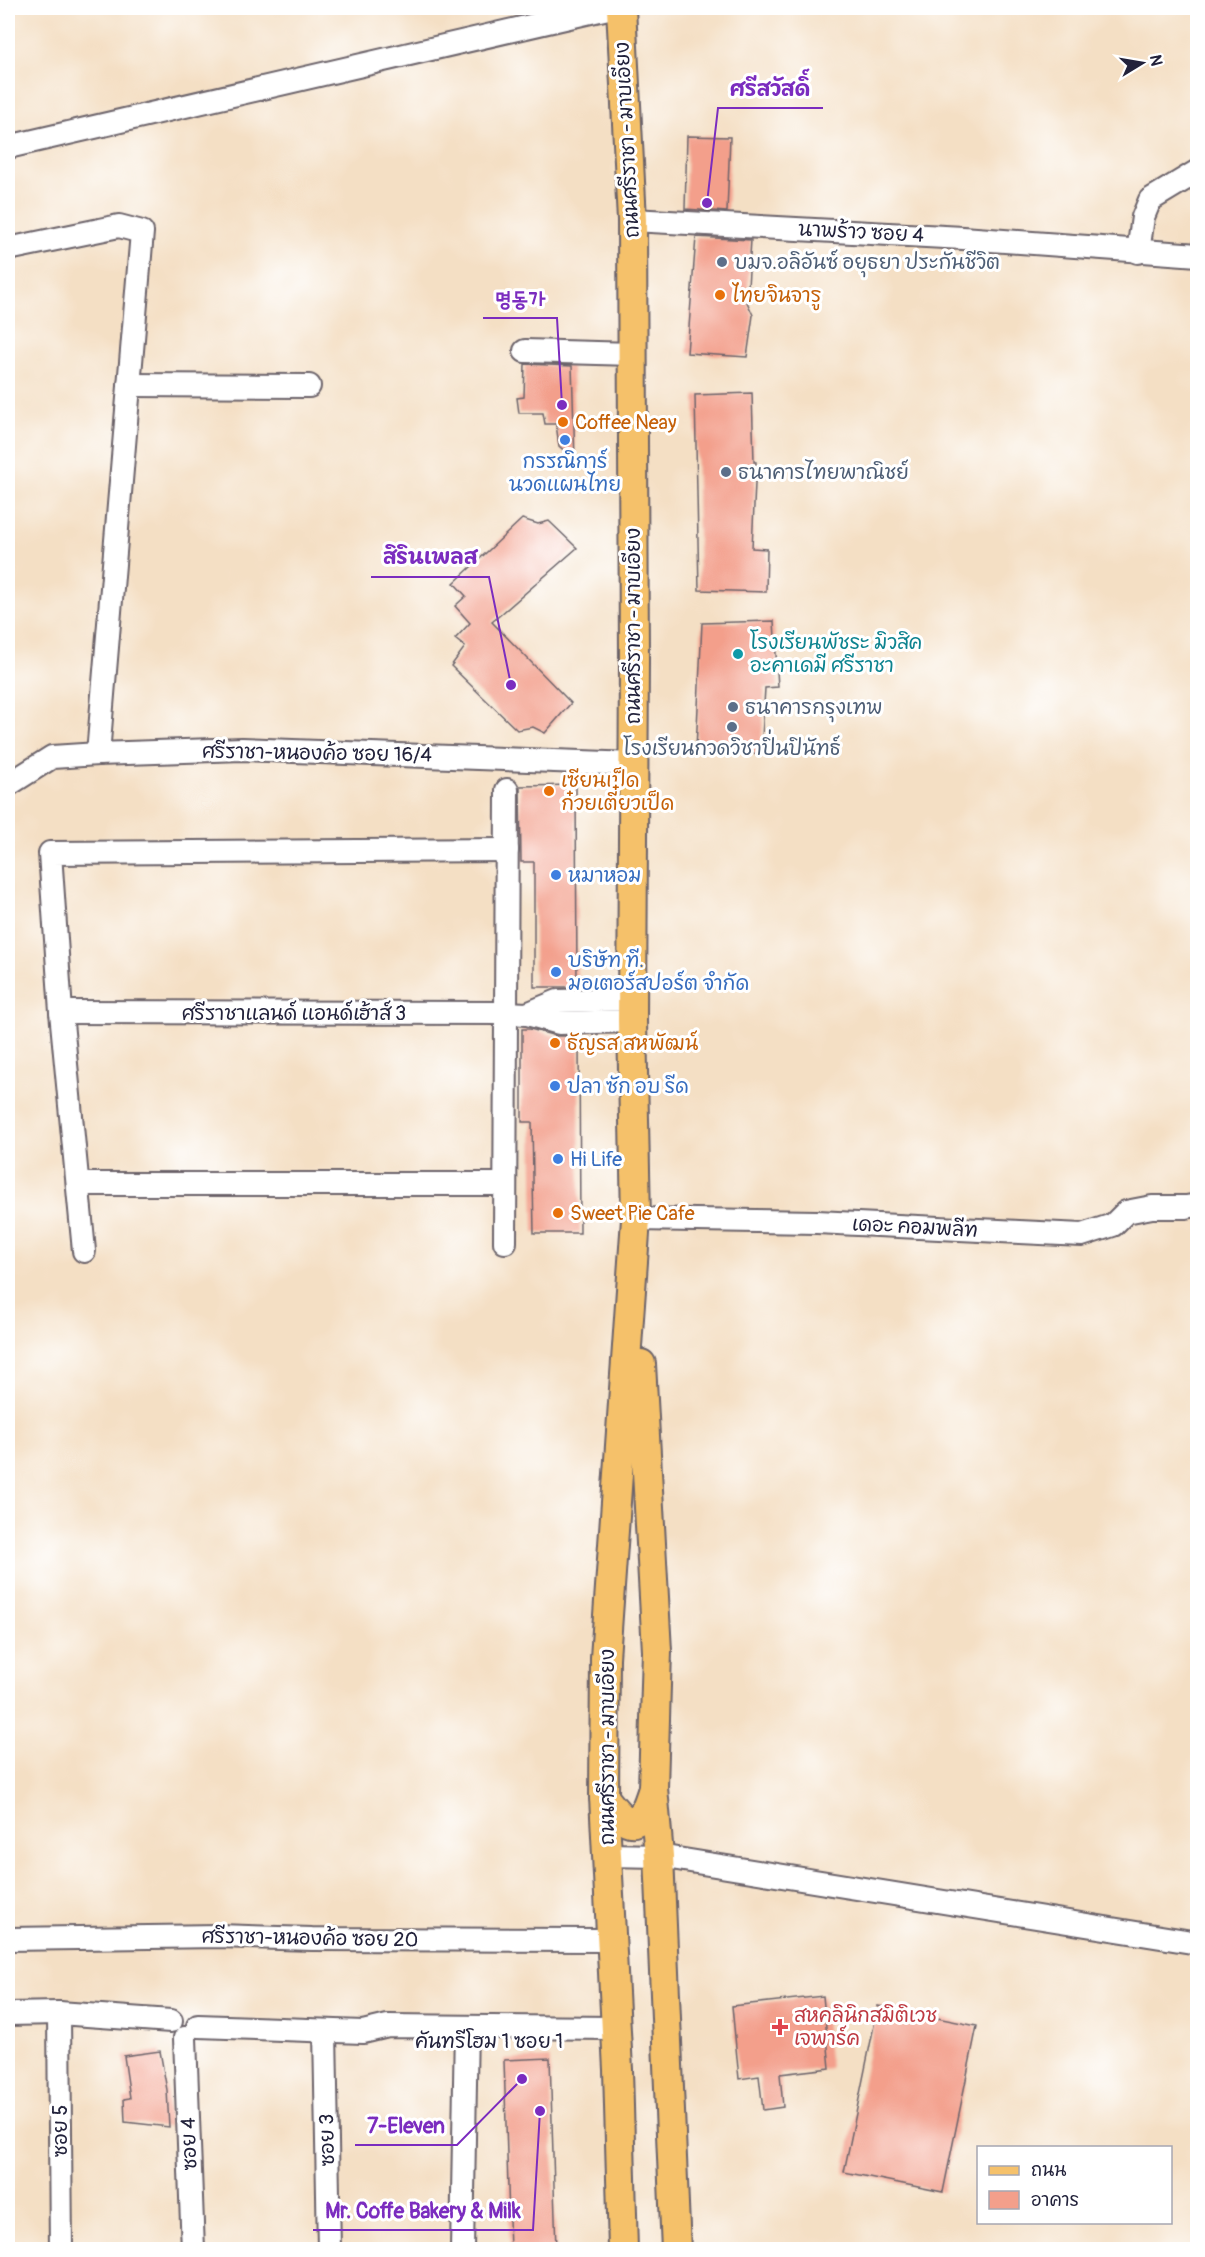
<svg xmlns="http://www.w3.org/2000/svg" width="1205" height="2257" font-family="Pangolin,'Poor Story','Playpen Sans Thai',sans-serif">
	<style>
		.building { fill: #f39f8b }
		.lines { fill: none; stroke-linecap: round; stroke-linejoin: round }
		.minor-casing { stroke: #6c646b; stroke-width: 26 }
		.major-casing { stroke: #6c646b; stroke-width: 32 }
		.minor { stroke: #fff; stroke-width: 22 }
		.major { stroke: #f5c16b; stroke-width: 28 }
		.service-dot { fill: #5c6f8a; stroke: #fff; stroke-width: 2 }
		.food-dot { fill: #e8710a; stroke: #fff; stroke-width: 2 }
		.shop-dot { fill: #3f7fe0; stroke: #fff; stroke-width: 2 }
		.culture-dot { fill: #0f9aa8; stroke: #fff; stroke-width: 2 }
		.health-dot { fill: #e0444e; stroke: #fff; stroke-width: 2 }
		.labels { text-anchor: middle; dominant-baseline: central; stroke-width: 6; stroke-linejoin: round; paint-order: stroke }
		.street-label { font-size: 20px; fill: #22223b; stroke: #fff }
		.service-label { font-size: 20px; fill: #4e5e75; stroke: #fff; text-anchor: start }
		.food-label { font-size: 20px; fill: #c56008; stroke: #fff; text-anchor: start }
		.shop-label { font-size: 20px; fill: #366cbe; stroke: #fff; text-anchor: start }
		.culture-label { font-size: 20px; fill: #0d838f; stroke: #fff; text-anchor: start }
		.health-label { font-size: 20px; fill: #be3a42; stroke: #fff; text-anchor: start }
		.leader { fill: none; stroke: #7b2cbf; stroke-width: 2 }
		.callout-dot { fill: #7b2cbf; stroke: #fff; stroke-width: 2 }
		.callout-label { font-size: 21px; text-anchor: middle; font-weight: bold; fill: #7b2cbf; stroke: #fff; stroke-width: 6; stroke-linejoin: round; paint-order: stroke }
	</style>
	<rect width="100%" height="100%" fill="#fff"/>
	<filter id="ink" filterUnits="userSpaceOnUse"><feTurbulence type="fractalNoise" baseFrequency=".0167" numOctaves="2"/><feDisplacementMap in="SourceGraphic" scale="12" xChannelSelector="R" yChannelSelector="G"/><feConvolveMatrix kernelMatrix="1 2 1 2 8 2 1 2 1" color-interpolation-filters="sRGB"/></filter>
	<filter id="wash" filterUnits="userSpaceOnUse"><feTurbulence type="fractalNoise" baseFrequency=".008" numOctaves="4" result="noise"/><feDisplacementMap in="SourceGraphic" scale="24" xChannelSelector="R" yChannelSelector="G"/><feGaussianBlur stdDeviation="1.35" result="paint"/><feColorMatrix in="noise" values="0 0 0 0 0 0 0 0 0 0 0 0 0 0 0 0 0 1.4 0 .05"/><feComposite in="paint" operator="in"/></filter>
	<g filter="url(#wash)">
		<rect width="100%" height="100%" fill="#f4dfc4"/>
		<g id="blocks">
			<g class="building">
				<polygon points="687,136 730,137 727,212 685,209"/>
				<polygon points="696,237 751,240 747,302 753,315 747,357 687,353"/>
				<polygon points="525,364 572,366 575,460 559,446 556,424 545,424 543,413 519,413 517,398 524,397"/>
				<polygon points="752,393 754,462 756,462 752,548 767,549 766,592 699,590 695,395"/>
				<polygon points="522,519 538,524 549,521 577,548 492,622 571,703 545,733 533,727 517,730 451,666 465,647 455,639 470,623 455,606 466,596 454,583"/>
				<polygon points="774,621 778,687 765,688 761,754 696,749 702,623"/>
				<polygon points="576,785 577,987 534,987 534,862 521,862 520,786"/>
				<polygon points="522,1029 530,1029 556,1036 579,1036 580,1233 534,1233 532,1122 522,1122"/>
				<polygon points="823,1996 830,2068 780,2074 783,2107 763,2110 759,2076 739,2079 732,2006"/>
				<polygon points="878,2006 977,2026 943,2192 844,2172"/>
				<polygon points="160,2051 167,2090 169,2127 125,2122 124,2099 130,2098 124,2056"/>
				<polygon points="550,2058 556,2250 510,2250 504,2060"/>
			</g>
		</g>
	</g>
	<g filter="url(#ink)">
		<use href="#blocks" fill-opacity="0" stroke="#6c646b" stroke-width="1.5"/>
		<g class="lines">
			<g class="minor-casing">
				<g id="minor">
					<polyline points="8,147 608,8"/>
					<polyline points="632,220 963,238 1198,255"/>
					<polyline points="8,249 119,226 142,232 98,754"/>
					<polyline points="1138,252 1143,217 1150,200 1198,171"/>
					<polyline points="525,351 633,354"/>
					<polyline points="129,385 309,386"/>
					<polyline points="8,785 52,757 98,754 242,749 634,764"/>
					<polyline points="61,1012 507,1013 527,1014 559,1023 632,1021"/>
					<polyline points="527,1014 558,1001 633,999"/>
					<polyline points="78,1184 505,1184"/>
					<polyline points="636,1219 817,1222 1082,1235 1113,1225 1126,1212 1152,1207 1186,1207 1198,1205"/>
					<polyline points="505,1242 507,790"/>
					<polyline points="84,1251 61,1012 50,853 507,850"/>
					<polyline points="607,1855 659,1856 1198,1943"/>
					<polyline points="8,1939 219,1936 312,1939 612,1940"/>
					<polyline points="59,2013 61,2250"/>
					<polyline points="8,2014 59,2013 171,2021"/>
					<polyline points="198,2026 363,2032 388,2026 615,2028"/>
					<polyline points="325,2031 329,2250"/>
					<polyline points="185,2038 193,2250"/>
					<polyline points="462,2250 466,2027"/>
				</g>
			</g>
			<g class="major-casing">
				<g id="major">
					<polyline points="621,8 632,220 634,659 632,1021 636,1219 605,1658 604,1797 618,2070 623,2250"/>
					<polyline points="641,1364 657,1651 653,1788 659,1856 676,2250"/>
					<path d="M 604,1797 C 631,1833 640,1831 653,1788"/>
				</g>
			</g>
			<use href="#minor" class="minor"/>
			<use href="#major" class="major"/>
		</g>
	</g>
	<g class="service-dot">
		<circle cx="722" cy="262" r="6"/>
		<circle cx="726" cy="472" r="6"/>
		<circle cx="733" cy="707" r="6"/>
		<circle cx="732" cy="727" r="6"/>
	</g>
	<g class="food-dot">
		<circle cx="720" cy="295" r="6"/>
		<circle cx="563" cy="422" r="6"/>
		<circle cx="549" cy="791" r="6"/>
		<circle cx="555" cy="1043" r="6"/>
		<circle cx="558" cy="1213" r="6"/>
	</g>
	<g class="shop-dot">
		<circle cx="565" cy="440" r="6"/>
		<circle cx="556" cy="875" r="6"/>
		<circle cx="556" cy="972" r="6"/>
		<circle cx="555" cy="1086" r="6"/>
		<circle cx="558" cy="1159" r="6"/>
	</g>
	<circle class="culture-dot" cx="738" cy="654" r="6"/>
	<path class="health-dot" d="M777 2018h6v6h6v6h-6v6h-6v-6h-6v-6h6z"/>
	<g class="labels">
		<g class="street-label">
			<text transform="translate(627 140) rotate(-93)">ถนนศรีราชา - มาบเอียง</text>
			<text transform="translate(861 232) rotate(3)">นาพร้าว ซอย 4</text>
			<text transform="translate(633 626) rotate(-90)">ถนนศรีราชา - มาบเอียง</text>
			<text transform="translate(317 753) rotate(1)">ศรีราชา-หนองค้อ ซอย 16/4</text>
			<text x="294" y="1013">ศรีราชาแลนด์ แอนด์เฮ้าส์ 3</text>
			<text transform="translate(915 1227) rotate(3)">เดอะ คอมพลีท</text>
			<text transform="translate(607 1747) rotate(-90)">ถนนศรีราชา - มาบเอียง</text>
			<text transform="translate(310 1938) rotate(1)">ศรีราชา-หนองค้อ ซอย 20</text>
			<text x="489" y="2041">คันทรีโฮม 1 ซอย 1</text>
			<text transform="translate(60 2131) rotate(-90)">ซอย 5</text>
			<text transform="translate(327 2140) rotate(-91)">ซอย 3</text>
			<text transform="translate(189 2144) rotate(-92)">ซอย 4</text>
		</g>
		<g class="service-label">
			<text x="734" y="262">บมจ.อลิอันซ์ อยุธยา ประกันชีวิต</text>
			<text x="738" y="472">ธนาคารไทยพาณิชย์</text>
			<text x="745" y="707">ธนาคารกรุงเทพ</text>
			<text x="732" y="748" text-anchor="middle">โรงเรียนกวดวิชาปิ่นปินัทธ์</text>
		</g>
		<g class="food-label">
			<text x="732" y="295">ไทยจินจารู</text>
			<text x="575" y="422">Coffee Neay</text>
			<text x="561" y="780">เซียนเป็ด<tspan x="561" dy="23">ก๋วยเตี๋ยวเป็ด</tspan></text>
			<text x="567" y="1043">ธัญรส สหพัฒน์</text>
			<text x="570" y="1213">Sweet Pie Cafe</text>
		</g>
		<g class="shop-label">
			<text x="565" y="461" text-anchor="middle">กรรณิการ์<tspan x="565" dy="23">นวดแผนไทย</tspan></text>
			<text x="568" y="875">หมาหอม</text>
			<text x="568" y="960">บริษัท ที.<tspan x="568" dy="23">มอเตอร์สปอร์ต จำกัด</tspan></text>
			<text x="567" y="1086">ปลา ซัก อบ รีด</text>
			<text x="570" y="1159">Hi Life</text>
		</g>
		<g class="culture-label">
			<text x="750" y="642">โรงเรียนพัชระ มิวสิค<tspan x="750" dy="23">อะคาเดมี ศรีราชา</tspan></text>
		</g>
		<g class="health-label">
			<text x="794" y="2015">สหคลินิกสมิติเวช<tspan x="794" dy="23">เจพาร์ค</tspan></text>
		</g>
	</g>
	<path class="leader" d="M707 203L718 108H823M562 405L557 318H483M511 685L489 577H371M522 2079L457 2145H355M540 2111L533 2230H313"/>
	<g class="callout-dot">
		<circle cx="707" cy="203" r="6"/>
		<circle cx="562" cy="405" r="6"/>
		<circle cx="511" cy="685" r="6"/>
		<circle cx="522" cy="2079" r="6"/>
		<circle cx="540" cy="2111" r="6"/>
	</g>
	<g class="callout-label">
		<text x="770" y="96">ศรีสวัสดิ์</text>
		<text x="520" y="306">명동가</text>
		<text x="430" y="564">สิรินเพลส</text>
		<text x="406" y="2133">7-Eleven</text>
		<text x="423" y="2218">Mr. Coffe Bakery &amp; Milk</text>
	</g>
	<rect width="1205" height="2257" fill="none" stroke="#fff" stroke-width="30"/>
	<rect x="977" y="2146" width="195" height="78" fill="#ffffff" stroke="#a7a7b1" stroke-width="1.5"/>
	<rect x="989" y="2166" width="30" height="9" fill="#f5c16b" stroke="#a7a7b1" stroke-width="1.5"/>
	<text x="1031" y="2176" font-size="18" fill="#22223b">ถนน</text>
	<rect x="989" y="2191" width="30" height="18" fill="#f39f8b" stroke="#a7a7b1" stroke-width="1.5"/>
	<text x="1031" y="2206" font-size="18" fill="#22223b">อาคาร</text>
	<g transform="translate(1142 63) rotate(79)" stroke="#ffffff" stroke-width="4.5" paint-order="stroke">
	<path d="M0-4.5L10 22L0 15L-10 22Z" fill="#22223b"/>
	<text y="-9" font-size="16" font-weight="bold" text-anchor="middle" fill="#22223b">N</text>
	</g>
</svg>
